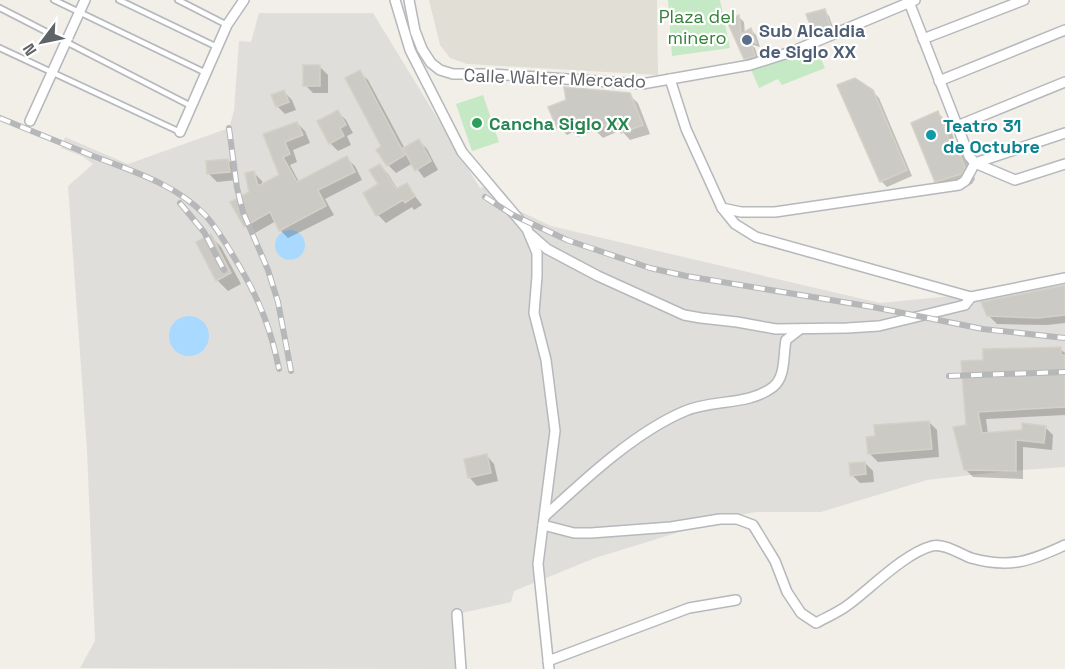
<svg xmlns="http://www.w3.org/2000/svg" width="1065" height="669" font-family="'Space Grotesk',sans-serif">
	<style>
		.industrial { fill: #e0deda }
		.education { fill: #e1ded6 }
		.green { fill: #c5e8c5 }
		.water { fill: #a9d9ff }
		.shadow { fill: #0003 }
		.building { fill: #cccac5; stroke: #d6d1c6; stroke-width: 1.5 }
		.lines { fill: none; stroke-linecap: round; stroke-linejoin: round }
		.service-casing { stroke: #b5b8bc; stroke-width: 8 }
		.minor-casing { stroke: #b5b8bc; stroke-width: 12 }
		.service { stroke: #fff; stroke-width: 4.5 }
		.minor { stroke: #fff; stroke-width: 9 }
		.rail-casing { stroke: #b6b7b8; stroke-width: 6 }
		.rail { stroke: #fff; stroke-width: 4; stroke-dasharray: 11; stroke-linecap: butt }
		.service-dot { fill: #5c6f8a; stroke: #fff; stroke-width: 2 }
		.leisure-dot { fill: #2e9e5b; stroke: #fff; stroke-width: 2 }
		.culture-dot { fill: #0f9aa8; stroke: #fff; stroke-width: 2 }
		.labels { text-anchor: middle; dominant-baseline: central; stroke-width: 4.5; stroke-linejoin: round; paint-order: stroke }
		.park-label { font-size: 18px; fill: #348138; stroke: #fff }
		.service-label { font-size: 18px; font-weight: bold; fill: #4e5e75; stroke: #fff; text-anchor: start }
		.street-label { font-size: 18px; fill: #5f6368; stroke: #fff }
		.leisure-label { font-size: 18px; font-weight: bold; fill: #27864d; stroke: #fff; text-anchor: start }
		.culture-label { font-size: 18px; font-weight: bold; fill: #0d838f; stroke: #fff; text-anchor: start }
	</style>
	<rect width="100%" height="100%" fill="#f1efe8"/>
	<polygon class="industrial" points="259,13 373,13 480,188 484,187 515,209 551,226 880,303 1065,285 1065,467 1007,471 927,480 821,512 756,512 708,521 673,534 595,558 514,591 511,602 457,614 463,669 80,668 95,641 87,450 68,186 93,164 82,156 61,148 65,137 128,164 229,128 234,111 239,41 251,42"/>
	<polygon class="education" points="429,0 657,0 658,75 467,64 450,58 440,45"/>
	<g class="green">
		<polygon points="668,0 720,0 730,48 672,56"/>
		<polygon points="815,45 825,68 782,85 778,79 759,88 750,67"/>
		<polygon points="483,95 499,142 472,151 456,104"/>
	</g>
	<g class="water">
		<circle cx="290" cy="245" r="15"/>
		<circle cx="189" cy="336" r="20"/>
	</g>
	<g class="shadow">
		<polygon points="824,11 829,16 835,33 820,38 814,32"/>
		<polygon points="739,17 744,22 745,34 751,30 756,35 760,47 750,44 755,48 759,61 750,64 745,58 729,22"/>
		<polygon points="320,67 328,75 328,93 313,93 305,85"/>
		<polygon points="359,72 368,80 405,149 419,141 427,149 438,170 424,178 413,163 396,173 388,165"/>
		<polygon points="872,91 879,98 912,176 887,187 881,181"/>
		<polygon points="284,92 292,100 296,110 285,114 277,106"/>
		<polygon points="629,95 638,103 650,134 630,140 621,130 603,138 595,130 578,137 573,132 567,135 559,127"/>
		<polygon points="338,112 346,120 353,133 347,136 351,145 338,151 330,143"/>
		<polygon points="938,113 949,124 958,151 968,160 975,179 972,184 948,192 936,181"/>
		<polygon points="297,123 305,131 310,143 293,150 297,162 290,165 299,182 346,158 355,166 362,180 325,199 334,215 288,238 280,230 276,221 253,234 245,226 254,173 262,181 263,185 281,176 265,135"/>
		<polygon points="228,160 236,168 237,180 217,182 209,174"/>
		<polygon points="380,166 388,174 398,190 406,185 422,205 414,210 412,207 386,223 378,215"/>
		<polygon points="210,236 221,247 241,284 228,291 217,280"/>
		<polygon points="1065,287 1065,323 1047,325 997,324 988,315"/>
		<polygon points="1060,349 1065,353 1065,415 986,419 988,434 1045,427 1053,435 1052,450 1023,447 1023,479 973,477 965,469 968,426 985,361"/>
		<polygon points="929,422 937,430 939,457 878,462 869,453"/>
		<polygon points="486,455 494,464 498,481 477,486 469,477"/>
		<polygon points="865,463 873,471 874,482 860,483 852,475"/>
	</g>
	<g class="building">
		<polygon points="825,9 831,28 813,33 806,14"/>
		<polygon points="739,15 741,34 751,28 756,43 741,38 742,46 750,41 755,56 744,59 727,21"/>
		<rect x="303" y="65" width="17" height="21"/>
		<polygon points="360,70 405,155 387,166 376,150 381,146 345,78"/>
		<polygon points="855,78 873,90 907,170 880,182 837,85"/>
		<polygon points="564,87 630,93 643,125 621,133 616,121 593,130 590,121 569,130 566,124 557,128 548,107 566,100"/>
		<polygon points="284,90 289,102 276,107 271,95"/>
		<polygon points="338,110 346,125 340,128 344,136 329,144 317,121"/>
		<polygon points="938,111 952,148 957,148 965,167 961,174 935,182 911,123"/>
		<polygon points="297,122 303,135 285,142 290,154 283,157 297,182 347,156 355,172 318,190 326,206 279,231 270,212 244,227 230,202 249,192 245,173 254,171 258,186 279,175 263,134"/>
		<polygon points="419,139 431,161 415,171 403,148"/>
		<polygon points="228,159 230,172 207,174 206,161"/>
		<polygon points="380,164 396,189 407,183 415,196 405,203 403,200 376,216 363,193 378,184 369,170"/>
		<polygon points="211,234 231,273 216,281 196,242"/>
		<polygon points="1065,285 1065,315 1038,318 987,316 981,302"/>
		<polygon points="1061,347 1061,355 1065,355 1065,407 978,412 982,433 1022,430 1022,423 1046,426 1044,443 1016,440 1016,471 964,470 953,427 966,425 961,361 983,360 983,349"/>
		<polygon points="929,421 932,449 868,454 866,437 875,436 874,425"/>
		<polygon points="487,454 491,473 468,478 464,459"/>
		<polygon points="865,462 866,474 850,476 849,463"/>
	</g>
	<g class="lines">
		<g class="service-casing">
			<g id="service">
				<polyline points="54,0 206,73"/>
				<polyline points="119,0 217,47"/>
				<polyline points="178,0 227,25"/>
				<polyline points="0,8 191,106"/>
				<polyline points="0,48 180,132"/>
			</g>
		</g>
		<g class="minor-casing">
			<g id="minor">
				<polyline points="395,0 410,50 462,152 527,229 537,253 537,276 534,313 546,360 555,431 538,564 549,669"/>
				<polyline points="409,0 415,31 422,49 431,63 440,70 453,74 491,74 642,84 750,65 791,52 915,0"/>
				<polyline points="909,2 969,156 975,163 1015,180 1065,164"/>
				<polyline points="923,39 1024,0"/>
				<polyline points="670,79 686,129 722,208 735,224 756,237 971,297 1065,278"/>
				<polyline points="939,81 1065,30"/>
				<polyline points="30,121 85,0"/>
				<polyline points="957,126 1065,82"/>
				<polyline points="180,132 227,25 244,0"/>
				<polyline points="722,208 741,212 775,212 959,185 965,181 975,163 1065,133"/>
				<polyline points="531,235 547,249 598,276 684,315 701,318 737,322 776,329 847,328 879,326 965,305 971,297"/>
				<path d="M 545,516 C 584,480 635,432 685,411 C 713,399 748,406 773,387 C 786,377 783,355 786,340 L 799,330"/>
				<path d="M 543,525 L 574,533 L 591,533 L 671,527 L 720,519 L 737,519 L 753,525 L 775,561 L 787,592 L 801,613 L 816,623 C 827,617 839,612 848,605 C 871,588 905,553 932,546 C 944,543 960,554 971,558 C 1010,569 1031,561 1065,545"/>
				<polyline points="457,614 461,669"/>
				<polyline points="548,661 689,608 736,600"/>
			</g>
		</g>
		<use href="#service" class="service"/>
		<use href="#minor" class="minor"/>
		<g class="rail-casing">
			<g id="rail">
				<path d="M 0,118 C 31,131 62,143 93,156 C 132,171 175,184 205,215 C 218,229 228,247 238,264 C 259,299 271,329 279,369"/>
				<polyline points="229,128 237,188 243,212 268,270 278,302 291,371"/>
				<polyline points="485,197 513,215 567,240 650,268 686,276 873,307 983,329 1065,338"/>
				<polyline points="180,203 204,232 224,270"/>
				<polyline points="949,376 1065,372"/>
			</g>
		</g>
		<use href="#rail" class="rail"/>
	</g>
	<circle class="service-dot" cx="747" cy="40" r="6"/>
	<circle class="leisure-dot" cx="477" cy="123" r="6"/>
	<circle class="culture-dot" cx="931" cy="135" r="6"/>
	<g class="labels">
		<g class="park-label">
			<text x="697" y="16">Plaza del<tspan x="697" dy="21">minero</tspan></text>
		</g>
		<g class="service-label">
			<text x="759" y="30">Sub Alcaldia<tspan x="759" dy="21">de Siglo XX</tspan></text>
		</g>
		<g class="street-label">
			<text transform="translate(555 78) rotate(2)">Calle Walter Mercado</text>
		</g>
		<g class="leisure-label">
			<text x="489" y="123">Cancha Siglo XX</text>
		</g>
		<g class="culture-label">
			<text x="943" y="125">Teatro 31<tspan x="943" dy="21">de Octubre</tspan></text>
		</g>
	</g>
	<g transform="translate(42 42) rotate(238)" stroke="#ffffff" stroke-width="4.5" paint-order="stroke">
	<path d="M0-4.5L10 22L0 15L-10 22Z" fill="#5f6368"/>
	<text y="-9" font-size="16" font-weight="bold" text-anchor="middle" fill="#5f6368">N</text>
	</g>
</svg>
